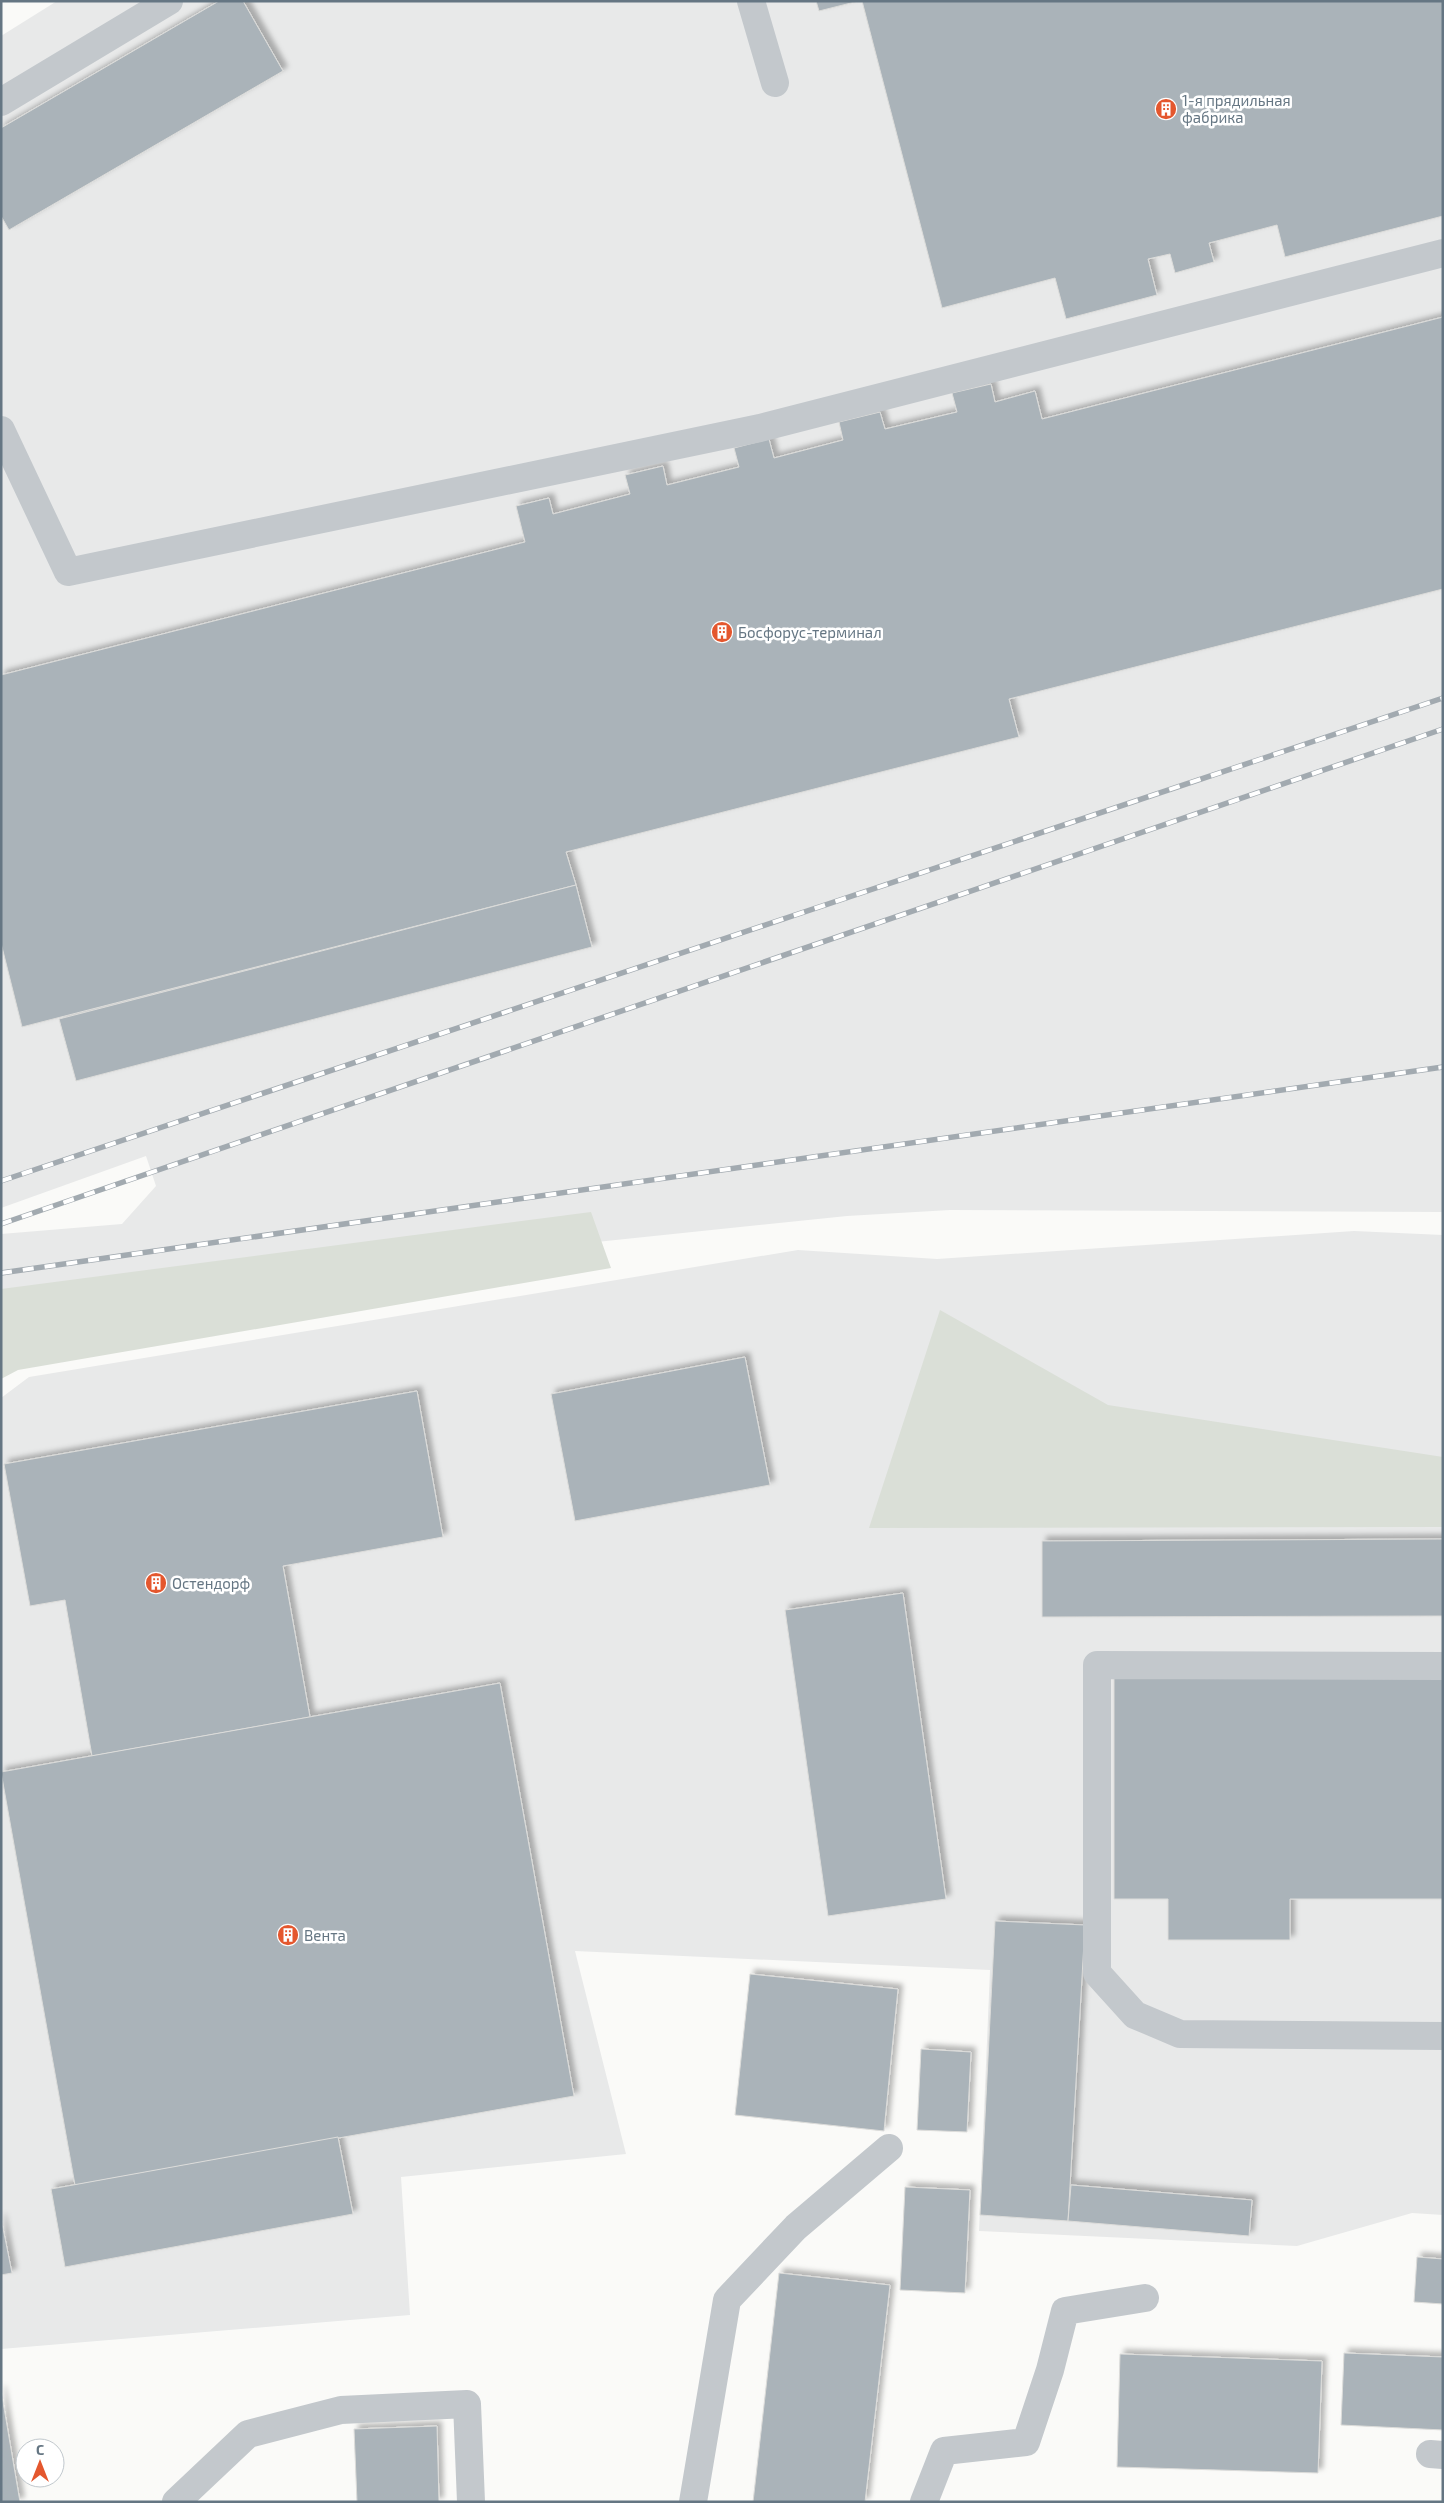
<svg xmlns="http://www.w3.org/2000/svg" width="1444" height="2503" font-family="'Exo 2',sans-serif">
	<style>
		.built { fill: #e8e9e9 }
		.green { fill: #dadfd7 }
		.building { fill: #aab3b9; stroke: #dcdcda; filter: url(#shadow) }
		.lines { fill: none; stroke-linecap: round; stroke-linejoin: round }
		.minor { stroke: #c3c8cc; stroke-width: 28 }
		.rail-casing { stroke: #a2aab0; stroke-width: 5.5 }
		.rail { stroke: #fff; stroke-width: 4; stroke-dasharray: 11; stroke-linecap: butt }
		.labels { text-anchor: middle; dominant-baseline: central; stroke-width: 5; stroke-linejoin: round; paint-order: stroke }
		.poi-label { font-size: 15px; fill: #657683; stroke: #fff; text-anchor: start }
	</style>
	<defs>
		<filter id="shadow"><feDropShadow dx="4.5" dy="-4.5" stdDeviation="2.5" flood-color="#0004"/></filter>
	</defs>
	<rect width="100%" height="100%" fill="#fafaf8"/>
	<g class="built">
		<polygon points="57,1 1443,1 1443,1212 950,1210 847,1216 66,1297 1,1308 1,1234 122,1224 156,1186 146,1156 1,1208 1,36"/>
		<polygon points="1354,1231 1443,1235 1443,2215 1412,2213 1297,2246 979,2231 990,1970 575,1951 626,2154 401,2177 410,2315 1,2349 1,1398 29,1377 798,1250 937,1259"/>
	</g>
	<g class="green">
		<polygon points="591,1212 611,1268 18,1370 1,1379 1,1289"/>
		<polygon points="940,1310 1108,1405 1443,1457 1443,1527 869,1528"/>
	</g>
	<g class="building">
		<polygon points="219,1 243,1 283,71 9,230 1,216 1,128"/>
		<polygon points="816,1 859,1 819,11"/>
		<polygon points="862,1 1443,1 1443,216 1285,257 1277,225 1209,243 1214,262 1175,273 1170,254 1148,259 1157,295 1066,319 1055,278 942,308"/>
		<polygon points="1443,317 1443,589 1009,699 1019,737 566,852 576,885 22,1027 1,943 1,675 525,542 516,506 549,498 553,514 630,494 625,475 663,466 667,485 739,467 734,448 769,439 774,458 843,440 839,422 880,412 885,429 957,412 952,393 991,384 995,402 1035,391 1042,419"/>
		<polygon points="576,885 592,947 76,1081 59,1019"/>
		<polygon points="745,1357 770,1485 575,1521 551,1394"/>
		<polygon points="417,1391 443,1537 283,1566 310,1717 92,1756 65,1600 30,1606 4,1464"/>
		<polygon points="1443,1539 1443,1616 1042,1617 1042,1541"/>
		<polygon points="903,1593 946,1899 828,1916 785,1610"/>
		<polygon points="1443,1675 1443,1899 1290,1899 1290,1940 1168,1940 1168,1899 1114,1899 1114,1676"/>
		<polygon points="500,1683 574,2096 75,2185 1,1772"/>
		<polygon points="995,1921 1085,1925 1068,2221 980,2215"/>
		<polygon points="750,1974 898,1989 884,2131 735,2115"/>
		<polygon points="921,2049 971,2052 967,2132 917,2130"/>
		<polygon points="338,2137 353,2214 65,2267 51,2189"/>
		<polygon points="1071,2185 1252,2200 1249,2236 1068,2221"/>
		<polygon points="905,2187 970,2190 965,2293 900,2290"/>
		<polygon points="1,2218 12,2273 1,2275"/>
		<polygon points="1417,2257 1443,2259 1443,2304 1414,2302"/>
		<polygon points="779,2273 890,2285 865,2502 753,2502"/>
		<polygon points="1344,2353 1443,2357 1443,2430 1341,2425"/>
		<polygon points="1120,2354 1322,2361 1318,2473 1117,2467"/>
		<polygon points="1,2390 20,2502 1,2502"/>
		<polygon points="437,2426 439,2502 357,2502 354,2429"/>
	</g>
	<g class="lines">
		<g class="minor">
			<polyline points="751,1 775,83"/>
			<polyline points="1,102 169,1"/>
			<polyline points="1,430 68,572 760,428 1443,253"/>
			<polyline points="1443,1666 1097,1665 1097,1973 1135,2015 1180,2034 1443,2036"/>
			<polyline points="1430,2454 1443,2455"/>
			<polyline points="176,2502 248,2434 341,2410 467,2404 471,2502"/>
			<polyline points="693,2502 727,2300 796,2227 889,2148"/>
			<polyline points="924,2502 944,2451 1026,2442 1050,2370 1065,2311 1145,2298"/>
		</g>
		<g class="rail-casing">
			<g id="rail">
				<polyline points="1,1181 1443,698"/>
				<polyline points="1,1224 1443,729"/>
				<polyline points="1,1273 1443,1067"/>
			</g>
		</g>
		<use href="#rail" class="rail"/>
	</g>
	<defs>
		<g id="building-disc" transform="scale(1.125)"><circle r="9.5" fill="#e4572e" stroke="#fff"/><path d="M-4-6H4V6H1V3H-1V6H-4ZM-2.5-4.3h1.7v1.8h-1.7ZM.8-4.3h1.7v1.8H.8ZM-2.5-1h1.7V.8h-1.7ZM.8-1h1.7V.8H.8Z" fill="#fff"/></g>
	</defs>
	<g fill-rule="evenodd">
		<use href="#building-disc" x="1166" y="109"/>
		<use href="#building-disc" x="722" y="632"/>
		<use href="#building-disc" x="156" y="1583"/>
		<use href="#building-disc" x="288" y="1935"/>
	</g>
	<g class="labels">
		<g class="poi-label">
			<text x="1182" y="100">1-я прядильная<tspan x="1182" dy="17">фабрика</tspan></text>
			<text x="738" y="632">Босфорус-терминал</text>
			<text x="172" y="1583">Остендорф</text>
			<text x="304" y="1935">Вента</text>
		</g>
	</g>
	<rect width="1444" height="2503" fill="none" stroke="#657683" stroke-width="5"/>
	<g transform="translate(40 2463)"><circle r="24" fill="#ffffff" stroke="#c1c8cd"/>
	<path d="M0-4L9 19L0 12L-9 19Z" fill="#e4572e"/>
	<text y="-8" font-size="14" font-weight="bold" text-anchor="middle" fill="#657683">С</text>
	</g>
</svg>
